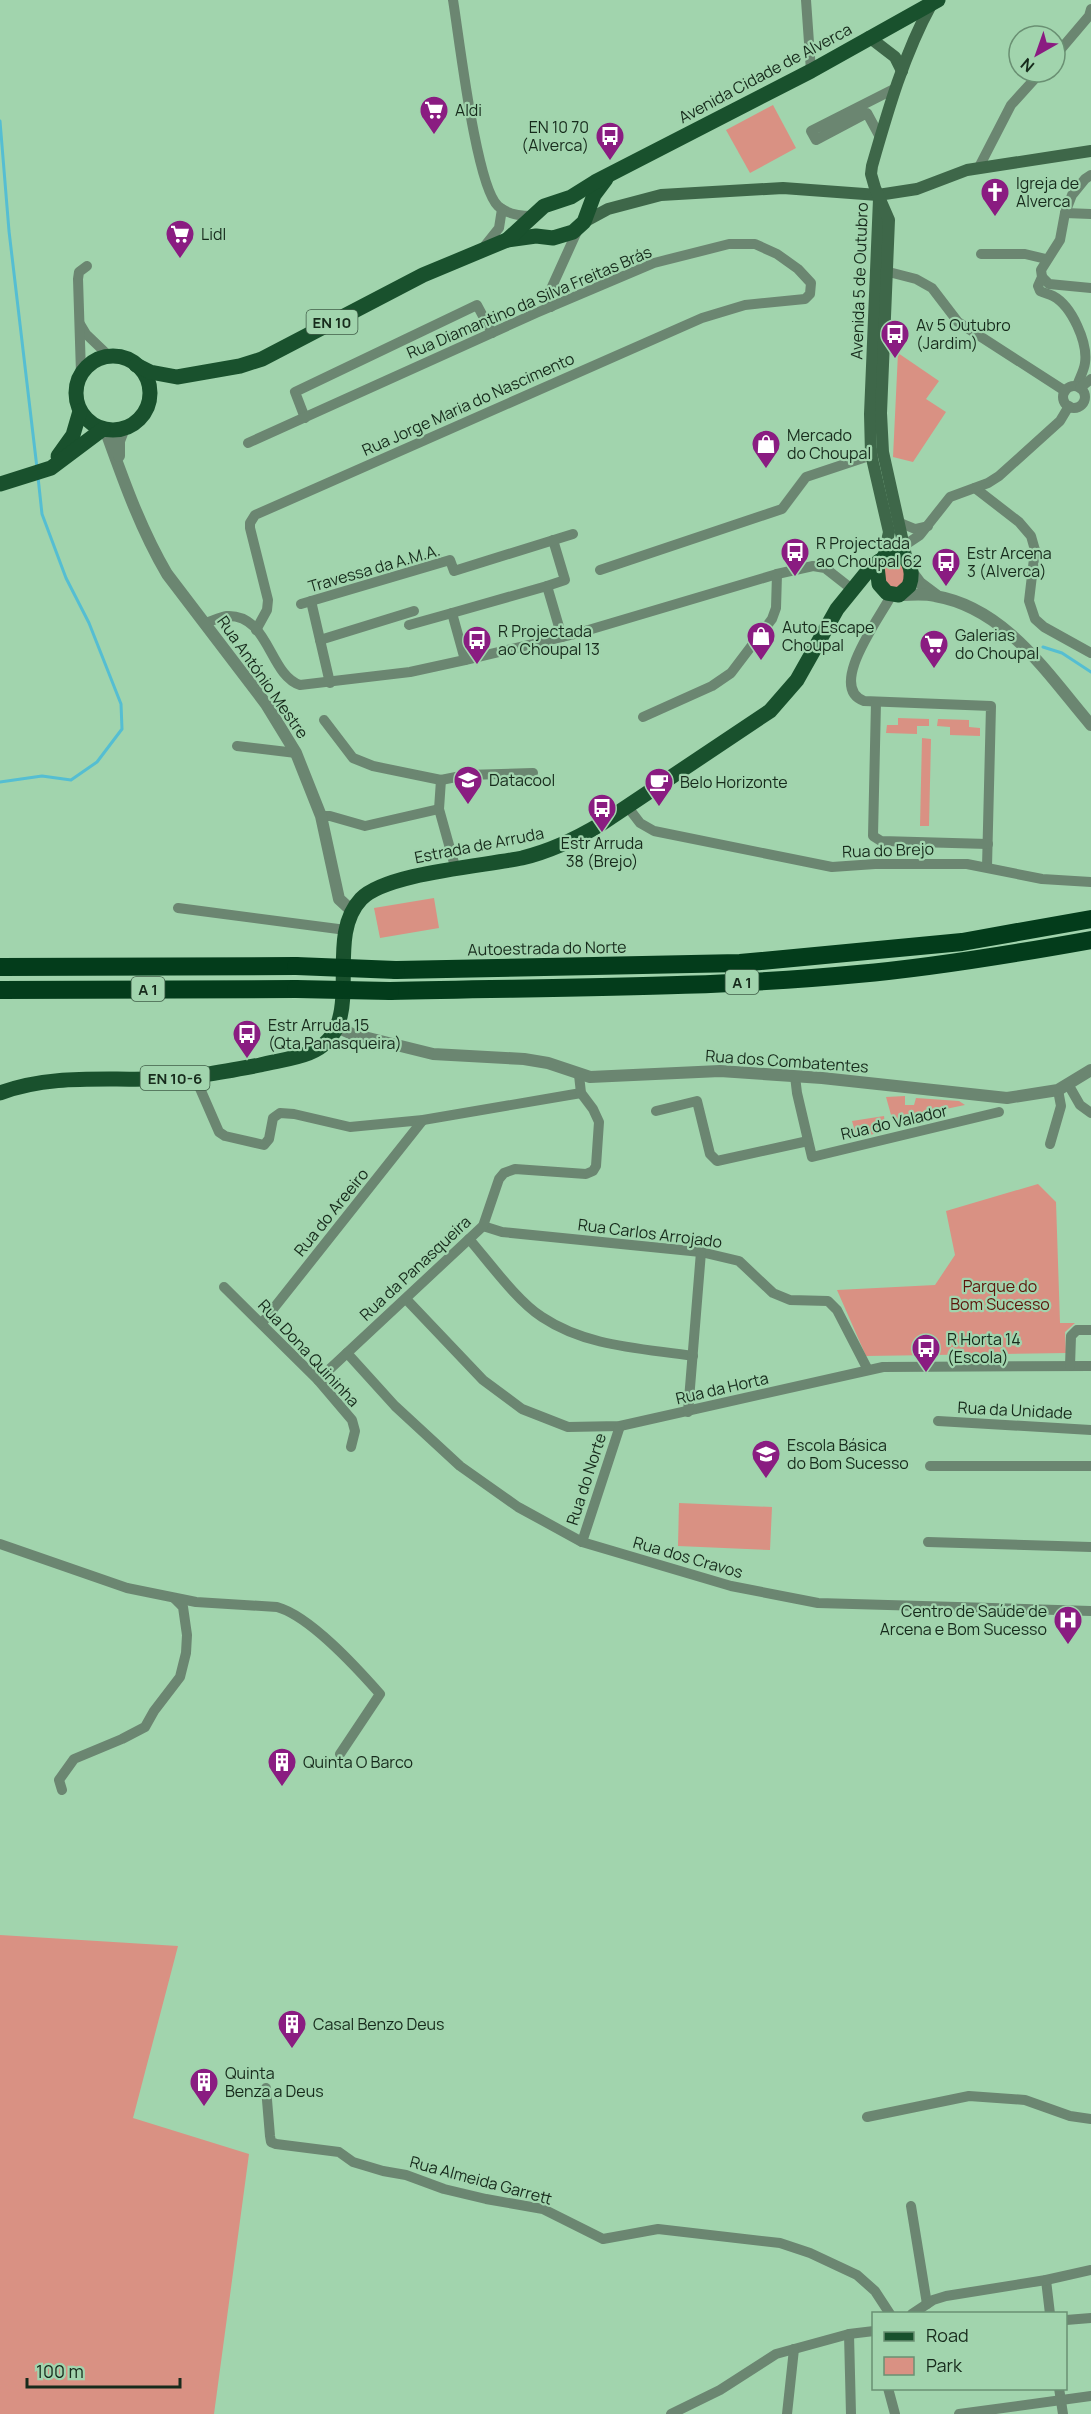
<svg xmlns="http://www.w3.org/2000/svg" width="1091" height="2414" font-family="Manrope,sans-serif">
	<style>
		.green { fill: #d99183 }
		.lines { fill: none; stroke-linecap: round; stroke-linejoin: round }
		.stream { stroke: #55bed2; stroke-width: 3 }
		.minor { stroke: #6b8671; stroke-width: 10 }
		.tertiary { stroke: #6b8671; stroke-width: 12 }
		.secondary { stroke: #3e6749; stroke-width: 12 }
		.primary { stroke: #19512d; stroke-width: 15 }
		.motorway { stroke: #033c1b; stroke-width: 18 }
		.motorway-bridge { stroke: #033c1b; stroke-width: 18 }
		.labels { text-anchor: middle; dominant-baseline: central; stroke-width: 4.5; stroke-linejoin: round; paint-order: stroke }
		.shield { fill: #a1d4ad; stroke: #405e48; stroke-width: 1.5 }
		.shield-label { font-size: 15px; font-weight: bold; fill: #172b1c }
		.street-label { font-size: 16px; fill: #172b1c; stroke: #a1d4ad }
		.poi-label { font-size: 16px; fill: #172b1c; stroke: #a1d4ad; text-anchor: start }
		.park-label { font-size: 16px; fill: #5b150a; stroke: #a1d4ad }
	</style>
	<rect width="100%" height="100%" fill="#a1d4ad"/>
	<g class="green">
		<polygon points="773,105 796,148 750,173 726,130"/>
		<polygon points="898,353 939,381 926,399 946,412 913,462 893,457"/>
		<polygon points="890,560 898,560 904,566 905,582 899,588 887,586 882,567"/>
		<polygon points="898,718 929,719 929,726 917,726 917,734 886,733 887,725 898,725"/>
		<polygon points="938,719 969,720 969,727 980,728 980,736 950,735 950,727 937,726"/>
		<polygon points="922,738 931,739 929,826 920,826"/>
		<polygon points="434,898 439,928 380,938 374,908"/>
		<polygon points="905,1096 905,1105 914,1105 916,1098 959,1101 965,1105 907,1117 893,1122 886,1097"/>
		<polygon points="884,1116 886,1131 857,1138 852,1121"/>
		<polygon points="1038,1184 1056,1202 1060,1323 1075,1323 1065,1332 1066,1353 866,1356 837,1290 935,1285 955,1255 946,1211"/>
		<polygon points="679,1503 772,1507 770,1550 678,1546"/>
		<polygon points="0,1935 178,1946 133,2118 249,2154 214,2414 0,2414"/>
	</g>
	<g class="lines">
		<g class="stream">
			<polyline points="0,121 9,231 37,468"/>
			<polyline points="1043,647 1062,653 1091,672"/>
			<polyline points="0,782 42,776 71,780 97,762 122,729 121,704 89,623 66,578 42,514 38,477"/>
		</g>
		<g class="minor">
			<path d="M 453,0 C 459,36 476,186 498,206 C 507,214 521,216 532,216"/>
			<polyline points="806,0 811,71"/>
			<polyline points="1055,56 1089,16 1091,9"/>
			<polyline points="880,137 867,113 816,140 811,131 896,88"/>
			<polyline points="978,169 1011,105 1041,72"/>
			<polyline points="1065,213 1091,214"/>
			<polyline points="483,248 499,228 502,209"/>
			<polyline points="981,254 1025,254 1046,259"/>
			<polyline points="881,270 916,279 932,288 958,322 1065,391"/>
			<polyline points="1042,277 1049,284 1091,288"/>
			<polyline points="551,307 548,297 550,291 579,227"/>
			<polyline points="80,324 86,334 109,356"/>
			<polyline points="81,373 78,279 79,272 87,266"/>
			<path d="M 1077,386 C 1079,379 1084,371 1085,363 C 1088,343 1072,306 1053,296 C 1049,294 1044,293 1040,291 L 1038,286 L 1042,277 L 1041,270 L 1060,240 L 1065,213 L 1072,195 L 1085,179 L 1091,175"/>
			<circle cx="1074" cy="397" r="11"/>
			<polyline points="1080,388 1091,379"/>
			<polyline points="305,418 295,392 477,305 492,333"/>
			<polyline points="248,443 536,313 654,263 729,244 755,244 777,254 798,269 811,283 810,294 805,299 745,305 702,318 255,515 250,523 250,528 268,600 267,610 256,630"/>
			<polyline points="975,488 1019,522 1031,536 1035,550 1029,601 1035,619 1044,627 1091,653"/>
			<polyline points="898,522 915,529 928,526"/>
			<polyline points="899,549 920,535 950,497 988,483 999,476 1060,421 1069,406"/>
			<polyline points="600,570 782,509 806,477 878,453"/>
			<polyline points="547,586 565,580 553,540"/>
			<path d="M 892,594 C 882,615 826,687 864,701 L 991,706 L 987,867"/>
			<polyline points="311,601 330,683"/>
			<polyline points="301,604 450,560 454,571 573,534"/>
			<path d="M 205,623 C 212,621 220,617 227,616 C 269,614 269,675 300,685 L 410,672 L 465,660 L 575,634 L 777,574 L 813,566 L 825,568 L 853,590"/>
			<polyline points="409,625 452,613"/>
			<polyline points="320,640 414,611"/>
			<polyline points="465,660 452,613 547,586 562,637"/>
			<polyline points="876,702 873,836 881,841 988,844"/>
			<polyline points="643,717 712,686 731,673 772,619 776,608 777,574"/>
			<polyline points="324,720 353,758 373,766 441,780 466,775 533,773"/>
			<polyline points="237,746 296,753"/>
			<polyline points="441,780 439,809 456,870"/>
			<polyline points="627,806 640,823 654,831 832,867 875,864 967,864 1042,879 1091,882"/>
			<polyline points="321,816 330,816 365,826 439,809"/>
			<polyline points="178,908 346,930"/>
			<polyline points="795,1076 797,1093 812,1157 999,1112"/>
			<polyline points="195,1077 219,1132 225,1136 264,1145 269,1139 273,1118 280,1113 294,1114 350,1127 423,1120 581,1093"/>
			<polyline points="1068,1084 1080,1105 1091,1113"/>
			<polyline points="656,1111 697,1101 710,1154 717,1161 808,1141"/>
			<polyline points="1050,1144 1061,1106 1058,1090"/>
			<polyline points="483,1226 502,1232 701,1252 739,1261 773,1293 790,1300 828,1301 837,1310 868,1370"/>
			<path d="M 469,1239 C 489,1262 517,1301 542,1317 C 587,1347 641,1348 693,1356"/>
			<polyline points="224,1287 318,1380 352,1420 355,1431 351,1447"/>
			<polyline points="406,1299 483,1380 522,1409 568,1427 620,1426 883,1367 1091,1366"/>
			<polyline points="262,1323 423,1120"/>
			<polyline points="347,1353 395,1406 460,1466 518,1507 582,1542 731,1586 818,1603 1091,1611"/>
			<polyline points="1070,1366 1071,1336 1077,1330 1091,1330"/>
			<polyline points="318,1380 483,1226 499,1179 504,1173 515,1169 586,1174 593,1171 596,1166 599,1122 593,1109 581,1093 579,1075"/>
			<polyline points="688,1412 701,1252"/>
			<polyline points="938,1421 1091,1430"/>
			<polyline points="930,1466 1091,1466"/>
			<polyline points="582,1542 620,1426"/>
			<polyline points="928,1542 1091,1547"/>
			<path d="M 0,1544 L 127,1588 L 196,1602 L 277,1607 C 310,1616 357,1668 380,1694 L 340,1754"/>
			<polyline points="62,1790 59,1780 74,1759 122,1739 145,1727 154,1711 180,1677 186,1653 187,1635 183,1607 174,1598"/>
			<polyline points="266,2088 270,2136 271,2142 276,2144 339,2152 353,2162 383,2171 406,2175 444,2189 486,2199 543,2209 603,2239 658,2229 780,2243 810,2253 857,2275 875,2291 890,2314"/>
			<polyline points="867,2117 969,2096 1025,2100 1070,2116 1091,2119"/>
			<polyline points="911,2206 927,2304"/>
			<polyline points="1046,2280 1050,2314"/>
			<polyline points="912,2314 933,2300 946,2296 1046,2280 1091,2270"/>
			<polyline points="1066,2320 1091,2318"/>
			<polyline points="849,2334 851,2414"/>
			<polyline points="888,2388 895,2414"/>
			<polyline points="1059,2388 1063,2414"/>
			<polyline points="671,2414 720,2390 776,2354 849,2334 874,2331"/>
			<polyline points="787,2414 794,2349"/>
			<polyline points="959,2414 1091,2396"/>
		</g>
		<g class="tertiary">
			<path d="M 105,429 C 123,479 140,528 167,574 L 266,704 L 296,753 L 321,816 L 339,899 L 352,911"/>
			<polyline points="119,456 119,441 124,428"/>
			<polyline points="911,571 920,583 936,595"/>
			<path d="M 899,595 C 911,595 923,593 935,596 C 1006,608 1048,675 1091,725"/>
			<polyline points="337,1027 352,1034 433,1054 524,1059 548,1063 590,1077 720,1071 822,1078 1007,1098 1058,1090 1091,1070"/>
		</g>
		<g class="secondary">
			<polyline points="869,37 895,57 902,71"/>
			<polyline points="879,199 870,414 871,454 889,532 884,555"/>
			<polyline points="584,222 608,209 661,195 783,188 878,195 917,189 967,170 1091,151"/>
			<path d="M 907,560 L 883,452 L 881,413 L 889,220 L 875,188 L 871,174 L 872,166 C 888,110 904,54 932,3"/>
		</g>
		<g class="primary">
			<polyline points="507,240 536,236 553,238 573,232 584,222 594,195 606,179"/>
			<circle cx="113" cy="393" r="37"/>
			<polyline points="136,365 150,372 177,377 240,366 262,359 423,275 507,240 544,206 571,197 595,182 811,71 938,0"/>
			<polyline points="58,456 73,435 80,411"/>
			<polyline points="0,484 51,468 103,429"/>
			<path d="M 888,552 C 908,551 915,570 909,586 L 899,595 L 887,593 L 879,584 L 877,566 Z"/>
			<path d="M 0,1093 C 48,1075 98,1080 148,1079 C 186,1079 223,1072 260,1065 C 276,1061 294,1059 309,1053 C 371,1029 321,941 361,899 C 386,873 484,866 522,858 C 551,851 576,839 601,824 L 770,711 L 797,680 L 837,609 L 867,572 L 879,561"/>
		</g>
		<g class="motorway">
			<polyline points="0,967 296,966"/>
			<polyline points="396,970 740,963 962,942 1091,919"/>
			<polyline points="0,990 296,989"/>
			<path d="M 390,991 C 546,987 702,989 858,974 C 936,967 1013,954 1091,940"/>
		</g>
		<g class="motorway-bridge">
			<polyline points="296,966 396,970"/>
			<polyline points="296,989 390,991"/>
		</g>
	</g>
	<defs>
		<g id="supermarket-pin" transform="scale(1.5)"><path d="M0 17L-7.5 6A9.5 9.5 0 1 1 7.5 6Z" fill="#8a1c81" stroke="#a1d4ad"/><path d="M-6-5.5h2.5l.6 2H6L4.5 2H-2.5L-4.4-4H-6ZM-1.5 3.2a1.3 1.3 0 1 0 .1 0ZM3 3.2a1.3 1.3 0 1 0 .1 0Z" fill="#fff"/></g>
		<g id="bus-pin" transform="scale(1.5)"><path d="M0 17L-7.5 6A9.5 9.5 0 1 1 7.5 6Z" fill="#8a1c81" stroke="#a1d4ad"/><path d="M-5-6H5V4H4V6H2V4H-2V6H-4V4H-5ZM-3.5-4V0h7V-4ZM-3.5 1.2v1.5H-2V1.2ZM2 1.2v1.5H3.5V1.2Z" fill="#fff"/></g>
		<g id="church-pin" transform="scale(1.5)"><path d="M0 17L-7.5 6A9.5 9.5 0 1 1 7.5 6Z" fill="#8a1c81" stroke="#a1d4ad"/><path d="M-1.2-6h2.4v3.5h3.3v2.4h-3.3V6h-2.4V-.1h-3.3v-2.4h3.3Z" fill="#fff"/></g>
		<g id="shop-pin" transform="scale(1.5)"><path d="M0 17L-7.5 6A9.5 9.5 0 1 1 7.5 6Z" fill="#8a1c81" stroke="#a1d4ad"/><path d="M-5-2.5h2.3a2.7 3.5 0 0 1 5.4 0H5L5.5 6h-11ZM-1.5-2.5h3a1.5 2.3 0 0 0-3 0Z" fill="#fff"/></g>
		<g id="school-pin" transform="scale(1.5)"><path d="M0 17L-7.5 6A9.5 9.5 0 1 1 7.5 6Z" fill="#8a1c81" stroke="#a1d4ad"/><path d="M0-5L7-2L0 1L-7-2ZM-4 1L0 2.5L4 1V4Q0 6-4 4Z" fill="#fff"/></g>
		<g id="cafe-pin" transform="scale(1.5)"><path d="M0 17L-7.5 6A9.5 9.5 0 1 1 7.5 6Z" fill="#8a1c81" stroke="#a1d4ad"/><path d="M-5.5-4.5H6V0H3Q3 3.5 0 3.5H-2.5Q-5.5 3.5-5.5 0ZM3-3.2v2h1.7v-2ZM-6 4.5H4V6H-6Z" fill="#fff"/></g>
		<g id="hospital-pin" transform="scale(1.5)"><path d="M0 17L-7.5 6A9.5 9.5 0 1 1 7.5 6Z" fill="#8a1c81" stroke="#a1d4ad"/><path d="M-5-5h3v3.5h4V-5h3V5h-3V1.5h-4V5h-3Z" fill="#fff"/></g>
		<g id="building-pin" transform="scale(1.5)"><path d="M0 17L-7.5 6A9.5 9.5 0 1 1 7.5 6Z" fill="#8a1c81" stroke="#a1d4ad"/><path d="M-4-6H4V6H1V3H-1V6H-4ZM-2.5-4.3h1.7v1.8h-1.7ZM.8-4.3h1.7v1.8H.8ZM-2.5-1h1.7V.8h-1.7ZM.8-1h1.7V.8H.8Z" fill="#fff"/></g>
	</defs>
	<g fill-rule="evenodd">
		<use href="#supermarket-pin" x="434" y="110"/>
		<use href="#bus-pin" x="610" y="136"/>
		<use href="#church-pin" x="995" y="192"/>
		<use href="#supermarket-pin" x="180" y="234"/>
		<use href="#bus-pin" x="895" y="334"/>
		<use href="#shop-pin" x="766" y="444"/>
		<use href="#bus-pin" x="795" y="552"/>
		<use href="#bus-pin" x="946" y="562"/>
		<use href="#shop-pin" x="761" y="636"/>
		<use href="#bus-pin" x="477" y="640"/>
		<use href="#supermarket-pin" x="934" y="644"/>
		<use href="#school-pin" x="468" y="780"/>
		<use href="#cafe-pin" x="659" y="782"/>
		<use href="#bus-pin" x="602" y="808"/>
		<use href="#bus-pin" x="247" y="1034"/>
		<use href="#bus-pin" x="926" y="1348"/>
		<use href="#school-pin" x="766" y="1454"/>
		<use href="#hospital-pin" x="1068" y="1620"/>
		<use href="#building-pin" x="282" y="1762"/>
		<use href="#building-pin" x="292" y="2024"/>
		<use href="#building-pin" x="204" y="2082"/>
	</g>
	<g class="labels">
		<g class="shield">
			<rect x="306.5" y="310" width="51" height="24" rx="4.5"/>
			<rect x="725.5" y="970" width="33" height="24" rx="4.5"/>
			<rect x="131.5" y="977" width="33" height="24" rx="4.5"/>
			<rect x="140.5" y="1066" width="69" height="24" rx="4.5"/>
		</g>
		<g class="shield-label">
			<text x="332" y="322">EN 10</text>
			<text x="742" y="982">A 1</text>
			<text x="148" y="989">A 1</text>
			<text x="175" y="1078">EN 10-6</text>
		</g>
		<g class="street-label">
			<text transform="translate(765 73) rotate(-28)">Avenida Cidade de Alverca</text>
			<text transform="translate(859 281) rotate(-88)">Avenida 5 de Outubro</text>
			<text transform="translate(529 302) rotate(-23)">Rua Diamantino da Silva Freitas Brás</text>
			<text transform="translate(468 404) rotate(-24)">Rua Jorge Maria do Nascimento</text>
			<text transform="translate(374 568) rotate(-16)">Travessa da A.M.A.</text>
			<text transform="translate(263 677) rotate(55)">Rua António Mestre</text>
			<text transform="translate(479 845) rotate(-11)">Estrada de Arruda</text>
			<text transform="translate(888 850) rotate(-2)">Rua do Brejo</text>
			<text transform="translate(547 948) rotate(-1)">Autoestrada do Norte</text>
			<text transform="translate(787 1061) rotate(4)">Rua dos Combatentes</text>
			<text transform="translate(894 1122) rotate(-13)">Rua do Valador</text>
			<text transform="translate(331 1212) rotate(-51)">Rua do Areeiro</text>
			<text transform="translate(650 1233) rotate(7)">Rua Carlos Arrojado</text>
			<text transform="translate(415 1268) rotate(-43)">Rua da Panasqueira</text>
			<text transform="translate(309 1353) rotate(47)">Rua Dona Quininha</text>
			<text transform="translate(722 1388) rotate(-13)">Rua da Horta</text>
			<text transform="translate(1015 1410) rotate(3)">Rua da Unidade</text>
			<text transform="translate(586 1479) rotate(-72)">Rua do Norte</text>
			<text transform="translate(688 1557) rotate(16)">Rua dos Cravos</text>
			<text transform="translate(481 2180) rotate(15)">Rua Almeida Garrett</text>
		</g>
		<g class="poi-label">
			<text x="455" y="110">Aldi</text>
			<text x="589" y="127" text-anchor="end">EN 10 70<tspan x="589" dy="18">(Alverca)</tspan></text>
			<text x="1016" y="183">Igreja de<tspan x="1016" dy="18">Alverca</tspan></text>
			<text x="201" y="234">Lidl</text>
			<text x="916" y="325">Av 5 Outubro<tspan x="916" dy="18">(Jardim)</tspan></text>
			<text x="787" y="435">Mercado<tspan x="787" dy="18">do Choupal</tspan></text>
			<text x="816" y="543">R Projectada<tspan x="816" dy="18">ao Choupal 62</tspan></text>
			<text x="967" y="553">Estr Arcena<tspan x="967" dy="18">3 (Alverca)</tspan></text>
			<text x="782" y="627">Auto Escape<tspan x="782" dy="18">Choupal</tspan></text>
			<text x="498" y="631">R Projectada<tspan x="498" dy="18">ao Choupal 13</tspan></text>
			<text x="955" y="635">Galerias<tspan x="955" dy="18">do Choupal</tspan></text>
			<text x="489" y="780">Datacool</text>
			<text x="680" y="782">Belo Horizonte</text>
			<text x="602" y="843" text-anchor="middle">Estr Arruda<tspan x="602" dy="18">38 (Brejo)</tspan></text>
			<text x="268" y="1025">Estr Arruda 15<tspan x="268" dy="18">(Qta Panasqueira)</tspan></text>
			<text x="947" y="1339">R Horta 14<tspan x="947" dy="18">(Escola)</tspan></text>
			<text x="787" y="1445">Escola Básica<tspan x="787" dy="18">do Bom Sucesso</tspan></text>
			<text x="1047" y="1611" text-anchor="end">Centro de Saúde de<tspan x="1047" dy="18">Arcena e Bom Sucesso</tspan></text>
			<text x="303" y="1762">Quinta O Barco</text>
			<text x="313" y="2024">Casal Benzo Deus</text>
			<text x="225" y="2073">Quinta<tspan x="225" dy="18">Benza a Deus</tspan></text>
		</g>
		<g class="park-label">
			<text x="1000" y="1286">Parque do<tspan x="1000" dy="18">Bom Sucesso</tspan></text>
		</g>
	</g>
	<rect x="872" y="2312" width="195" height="78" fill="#a1d4ad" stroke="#6a9073" stroke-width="1.5"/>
	<rect x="884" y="2332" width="30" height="9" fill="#19512d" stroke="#6a9073" stroke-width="1.5"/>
	<text x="926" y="2342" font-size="18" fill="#172b1c">Road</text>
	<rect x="884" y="2357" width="30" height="18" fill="#d99183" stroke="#6a9073" stroke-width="1.5"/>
	<text x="926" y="2372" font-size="18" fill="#172b1c">Park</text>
	<g transform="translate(1037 54) rotate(220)"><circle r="28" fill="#a1d4ad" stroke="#6a9073" stroke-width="1.5"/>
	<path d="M0-4.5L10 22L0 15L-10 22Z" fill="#8a1c81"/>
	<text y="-9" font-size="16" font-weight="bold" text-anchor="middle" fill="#172b1c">N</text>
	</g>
	<path d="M27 2378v9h153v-9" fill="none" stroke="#172b1c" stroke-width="3"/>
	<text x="36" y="2378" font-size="18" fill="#172b1c" stroke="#a1d4ad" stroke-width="4.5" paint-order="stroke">100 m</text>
</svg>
